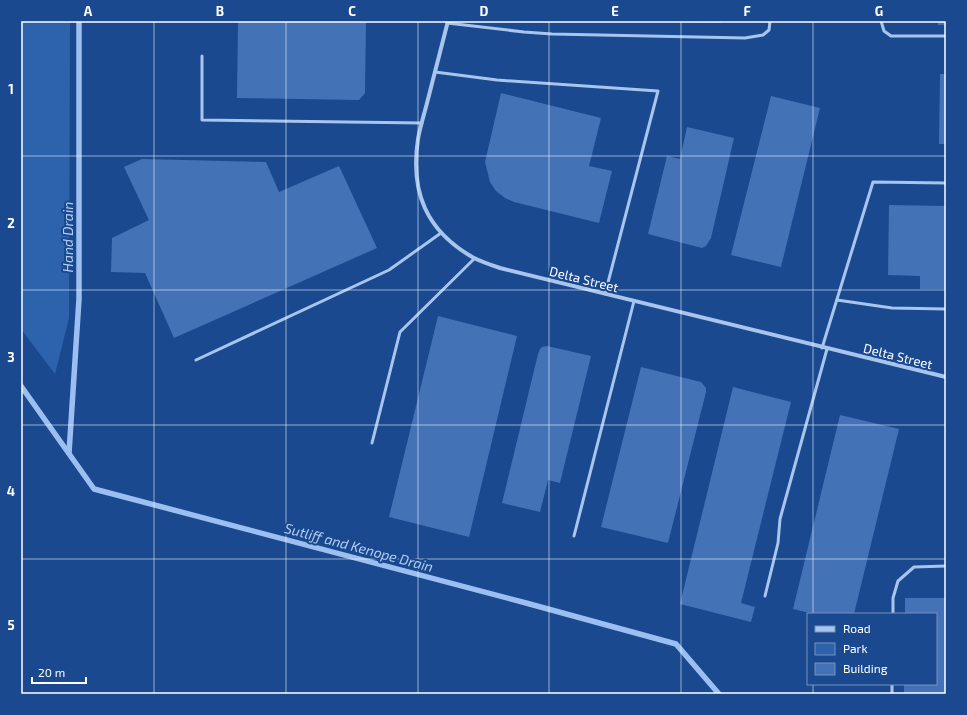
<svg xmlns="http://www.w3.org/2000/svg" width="967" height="715" font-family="'Exo 2',sans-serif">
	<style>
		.green { fill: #2d62ad }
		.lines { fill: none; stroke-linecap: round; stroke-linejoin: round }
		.stream { stroke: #9bbff0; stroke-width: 5.5 }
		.building { fill: #4372b7 }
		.service { stroke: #a8c5ee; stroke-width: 3 }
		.minor { stroke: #a8c5ee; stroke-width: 4 }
		.grid { fill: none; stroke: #fff; stroke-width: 1; stroke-opacity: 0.55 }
		.labels { text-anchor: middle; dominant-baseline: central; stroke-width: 4; stroke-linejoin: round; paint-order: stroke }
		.street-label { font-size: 13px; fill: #fff; stroke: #1a498f }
		.water-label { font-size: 14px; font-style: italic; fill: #b4cff5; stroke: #1a498f }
		.neatline { fill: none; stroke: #fff; stroke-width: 1.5 }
		.grid-label { font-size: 13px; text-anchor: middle; font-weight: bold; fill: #fff }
	</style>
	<rect width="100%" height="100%" fill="#1a498f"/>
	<polygon class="green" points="21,21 70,21 69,318 55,374 21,329"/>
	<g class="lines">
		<g class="stream">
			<polyline points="21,386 94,489 526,603 676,644 719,694"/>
			<polyline points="69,453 79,299 79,21"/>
		</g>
	</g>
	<g class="building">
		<polygon points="238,21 366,21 365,93 359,100 237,98"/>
		<polygon points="655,21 722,21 722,23 655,22"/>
		<rect x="938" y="21" width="8" height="4"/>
		<polygon points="940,74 946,74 946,144 939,144"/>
		<polygon points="501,93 601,118 589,166 612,171 599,223 514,202 505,198 496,191 490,182 485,162"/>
		<polygon points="771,96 820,108 781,267 731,255"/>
		<polygon points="687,127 734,138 711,238 706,246 702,248 648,234 667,156 680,159"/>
		<polygon points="142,159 266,162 279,192 339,166 377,248 174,338 145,273 111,272 112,238 149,220 124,167"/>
		<polygon points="889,205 946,206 946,289 920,289 920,276 888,275"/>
		<polygon points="438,316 517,336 469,537 389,517"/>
		<polygon points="547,346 591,356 560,483 548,480 540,512 502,503 538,354 540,349 542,347"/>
		<polygon points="641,367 701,382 706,388 706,392 668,543 601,527"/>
		<polygon points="733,387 791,402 741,603 755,607 751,622 680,604"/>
		<polygon points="840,415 899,429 854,614 814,614 793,609"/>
		<polygon points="905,598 946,598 946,694 904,694 904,684 936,684 936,614 905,614"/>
	</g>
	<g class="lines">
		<g class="service">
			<polyline points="881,21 884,31 891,36 946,36"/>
			<polyline points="447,23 524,32 552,34 745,38 763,35 769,30 770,21"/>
			<polyline points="202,56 202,120 422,123"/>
			<polyline points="435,72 497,80 658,91 605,294"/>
			<polyline points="837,300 892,308 946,309"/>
			<polyline points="822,348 873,182 946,183"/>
			<polyline points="196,360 389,270 441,233"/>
			<polyline points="372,443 400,332 475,258"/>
			<polyline points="574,536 634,301"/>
			<polyline points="765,596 778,543 780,519 827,349"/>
			<polyline points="893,614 893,598 898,581 914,567 946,566"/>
			<polyline points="892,694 892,684"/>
		</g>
		<path class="minor" d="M 448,21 C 441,48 434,76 427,103 C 424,115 420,127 418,139 C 410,192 426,231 474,258 C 482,262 491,265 500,268 L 946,377"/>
	</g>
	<path class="grid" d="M 154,21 L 154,694M 286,21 L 286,694M 418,21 L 418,694M 549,21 L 549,694M 681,21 L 681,694M 813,21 L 813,614M 21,156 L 946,156M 21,290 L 946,290M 21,425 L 946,425M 21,559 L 946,559M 813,684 L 813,694"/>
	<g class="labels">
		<g class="street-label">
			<text transform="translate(584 279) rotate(14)">Delta Street</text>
			<text transform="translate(898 356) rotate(14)">Delta Street</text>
		</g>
		<g class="water-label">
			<text transform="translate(67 237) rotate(-90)">Hand Drain</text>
			<text transform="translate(359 547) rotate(15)">Sutliff and Kenope Drain</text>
		</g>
	</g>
	<rect width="967" height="715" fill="none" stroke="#1a498f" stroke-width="44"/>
	<rect x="807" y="613" width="130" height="72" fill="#1a498f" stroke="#7692bc"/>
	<rect x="815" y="626" width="20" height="6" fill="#a8c5ee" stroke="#7692bc"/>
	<text x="843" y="633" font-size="12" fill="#ffffff">Road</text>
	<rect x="815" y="643" width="20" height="12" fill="#2d62ad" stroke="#7692bc"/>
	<text x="843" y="653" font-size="12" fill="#ffffff">Park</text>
	<rect x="815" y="663" width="20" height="12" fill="#4372b7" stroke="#7692bc"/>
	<text x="843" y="673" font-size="12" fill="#ffffff">Building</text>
	<path d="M32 677v6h54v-6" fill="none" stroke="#ffffff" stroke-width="2"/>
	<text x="38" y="677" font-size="12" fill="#ffffff" stroke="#1a498f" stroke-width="3" paint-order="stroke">20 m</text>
	<rect x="22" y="22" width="923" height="671" class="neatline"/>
	<g class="grid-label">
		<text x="88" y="16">A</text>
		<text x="220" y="16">B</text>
		<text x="352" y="16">C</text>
		<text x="484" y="16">D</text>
		<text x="615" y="16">E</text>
		<text x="747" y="16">F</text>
		<text x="879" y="16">G</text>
		<text x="11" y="94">1</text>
		<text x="11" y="228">2</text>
		<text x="11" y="362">3</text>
		<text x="11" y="496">4</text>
		<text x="11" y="630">5</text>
	</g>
</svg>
